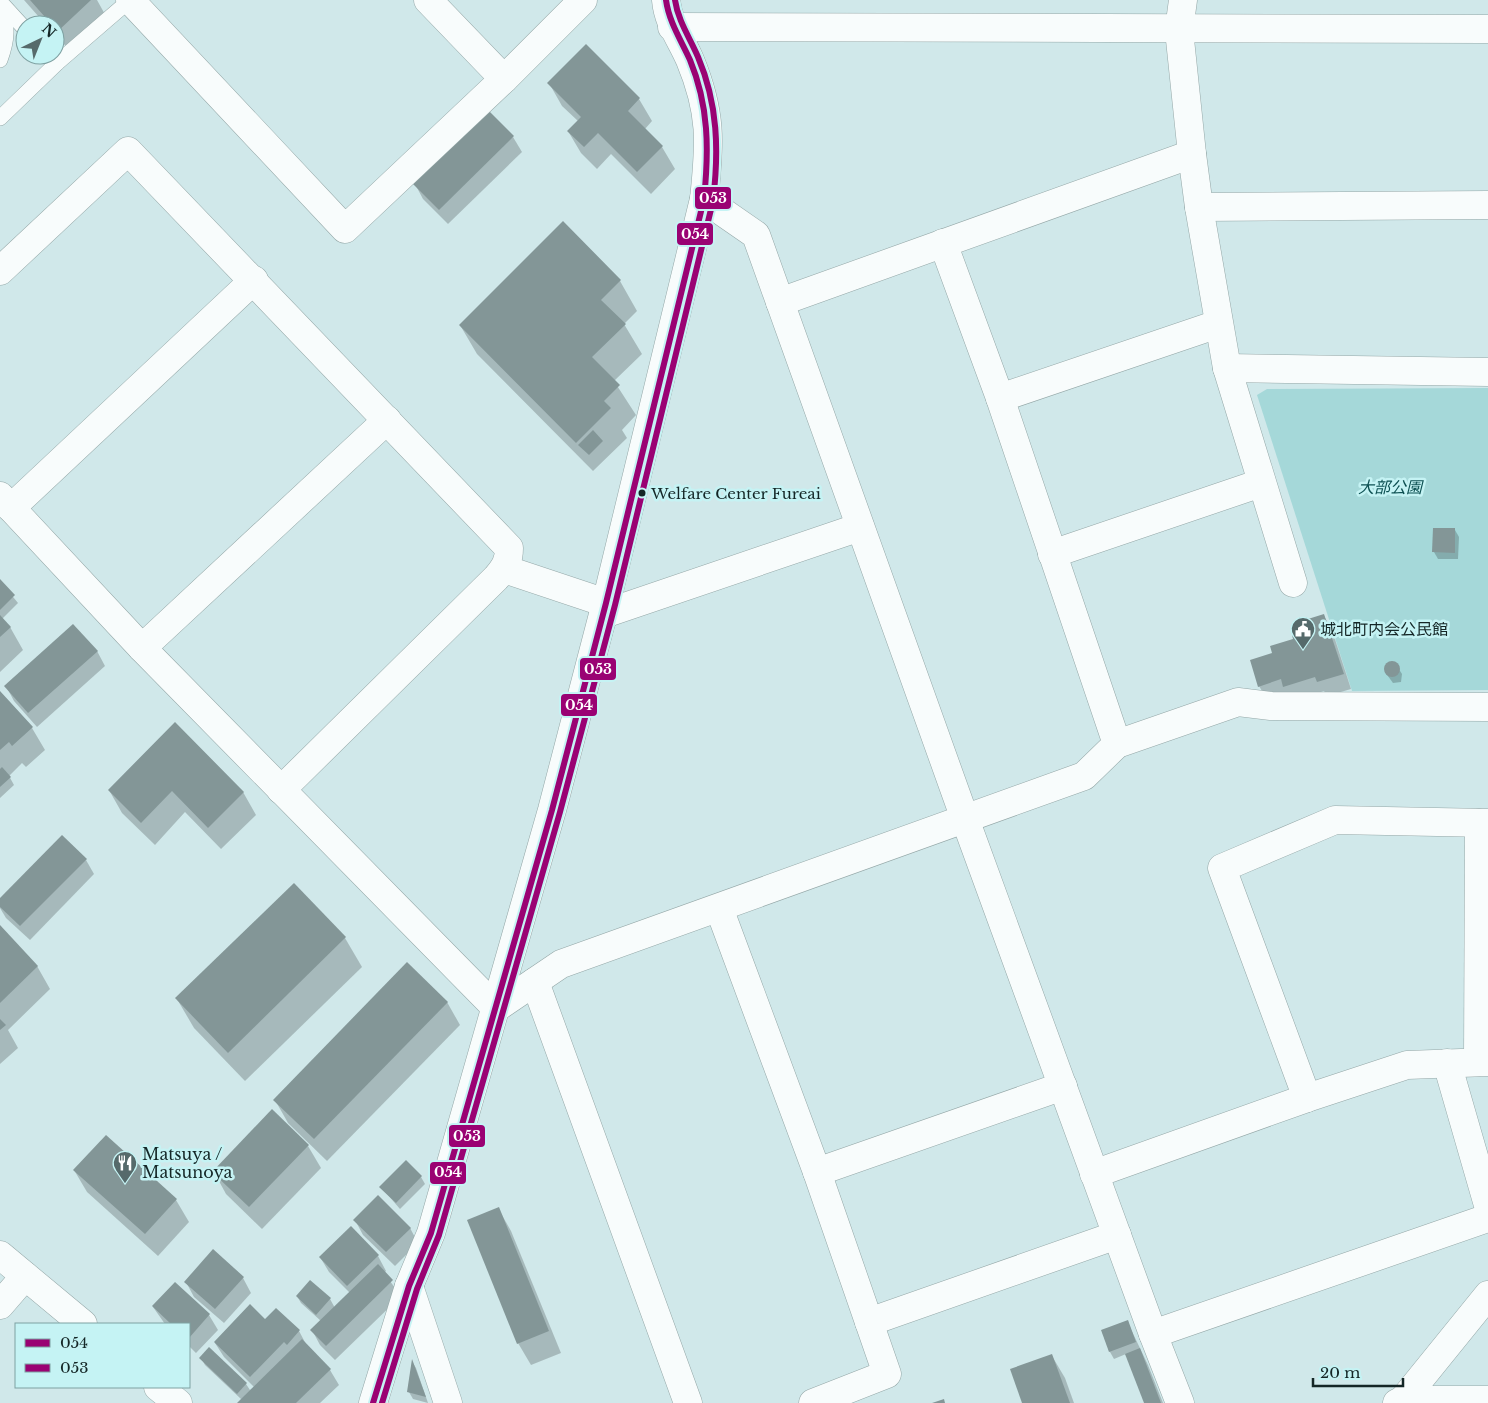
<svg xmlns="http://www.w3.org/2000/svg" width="1488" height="1403" font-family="'Libre Baskerville','Noto Sans JP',serif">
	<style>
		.green { fill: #a5d8d9 }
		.shadow { fill: #0003 }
		.building { fill: #839697 }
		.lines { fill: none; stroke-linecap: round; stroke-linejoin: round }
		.service-casing { stroke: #94a7a7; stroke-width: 16 }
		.minor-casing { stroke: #94a7a7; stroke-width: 29 }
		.tertiary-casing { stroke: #94a7a7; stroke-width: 29 }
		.secondary-casing { stroke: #94a7a7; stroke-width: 29 }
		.service { stroke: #f8fcfc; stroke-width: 15 }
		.minor { stroke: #f8fcfc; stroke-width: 28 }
		.tertiary { stroke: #f8fcfc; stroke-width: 28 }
		.secondary { stroke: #f8fcfc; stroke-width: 28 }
		.bus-1-casing { stroke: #c5f3f4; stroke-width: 10 }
		.bus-2-casing { stroke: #c5f3f4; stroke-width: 10 }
		.bus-1 { stroke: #9a0273; stroke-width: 6 }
		.bus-2 { stroke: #9a0273; stroke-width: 6 }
		.bus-dot { fill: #142626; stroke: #c5f3f4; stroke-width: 2 }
		.labels { text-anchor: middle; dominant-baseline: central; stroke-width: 5; stroke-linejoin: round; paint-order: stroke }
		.bus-label { font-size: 15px; fill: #142626; stroke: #c5f3f4; text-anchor: start }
		.park-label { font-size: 16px; font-style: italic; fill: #0d5052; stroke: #c5f3f4 }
		.poi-label { font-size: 16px; fill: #142626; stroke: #c5f3f4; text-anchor: start }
		.line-badge { stroke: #c5f3f4; stroke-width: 2 }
		.badge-label { font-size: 14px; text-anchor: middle; font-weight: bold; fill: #fff }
	</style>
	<rect width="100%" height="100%" fill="#d0e8ea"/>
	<polygon class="green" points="1488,388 1488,690 1352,691 1257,395 1267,389"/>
	<g class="shadow">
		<polygon points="24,0 97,0 107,18 71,52 55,34 55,25 46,25"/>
		<polygon points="586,46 639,99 652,121 645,129 662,147 675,169 651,194 611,154 597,169 581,153 568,131 578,121 562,106 549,83"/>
		<polygon points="513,137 522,152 448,224 423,199 415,184"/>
		<polygon points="563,223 620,281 637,311 624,324 642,354 614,381 636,415 622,430 627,438 593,471 477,354 460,325"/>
		<polygon points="1455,530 1459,537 1458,559 1438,559 1434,552"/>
		<polygon points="0,581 18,603 2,619 10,627 23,650 0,672"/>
		<polygon points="1324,616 1332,630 1351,689 1327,696 1324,691 1293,701 1268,701 1259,686 1274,654"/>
		<polygon points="97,651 105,666 37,727 14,701 6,686"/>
		<polygon points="1395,663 1402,674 1401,682 1393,683 1385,672 1387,664"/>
		<polygon points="0,693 32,728 45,750 26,767 22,763 9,776 14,785 0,798"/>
		<polygon points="175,723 243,792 256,815 221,849 185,812 155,845 122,813 109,790"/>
		<polygon points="86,860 94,874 30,940 6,918 0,908 0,900"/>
		<polygon points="294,885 345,938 362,967 245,1081 194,1028 177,999"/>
		<polygon points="0,927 37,966 50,989 8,1030 18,1048 0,1064"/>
		<polygon points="447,1002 460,1025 327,1161 288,1123 275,1100"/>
		<polygon points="308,1146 321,1168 262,1229 226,1194 214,1172"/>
		<polygon points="74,1170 176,1200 189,1222 158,1256 87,1192"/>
		<polygon points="421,1177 425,1184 400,1209 381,1187"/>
		<polygon points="498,1208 511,1231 561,1353 531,1365 518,1343"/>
		<polygon points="355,1220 410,1228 418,1243 395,1266 363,1235"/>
		<polygon points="378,1256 386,1271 384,1273 401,1296 335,1360 320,1345 312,1330 321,1321 301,1303 297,1296 330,1299 335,1308 350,1293 329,1272 320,1257"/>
		<polygon points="243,1278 251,1293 224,1323 194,1297 186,1282"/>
		<polygon points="153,1307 209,1315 218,1330 196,1353 189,1346 189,1324 165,1324"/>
		<polygon points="276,1309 299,1331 307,1346 330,1370 339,1385 320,1403 239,1403 241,1399 205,1365 201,1358 209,1349 246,1384 250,1390 254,1387 224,1357 215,1343 265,1321"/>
		<polygon points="1127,1321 1148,1365 1163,1403 1145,1403 1126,1354 1114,1359 1110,1352 1102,1331"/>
		<polygon points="1052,1356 1065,1378 1074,1403 1024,1403"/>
		<polygon points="413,1363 416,1368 428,1403 413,1399 409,1392"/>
	</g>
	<g class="building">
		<polygon points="30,0 91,0 58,31 55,25 52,25"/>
		<polygon points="586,44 640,98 628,111 663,146 637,172 598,133 584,147 567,131 581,117 547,83"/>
		<polygon points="488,110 514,136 439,210 413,184"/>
		<polygon points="563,221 621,280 601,300 626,324 592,357 620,385 604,401 611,408 576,443 459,325"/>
		<polygon points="593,430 603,441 589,455 578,445"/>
		<polygon points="1433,528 1455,528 1455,553 1432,552"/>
		<polygon points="0,579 15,595 0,610"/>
		<polygon points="1324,614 1344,674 1317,682 1315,677 1283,687 1281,679 1258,687 1250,660 1272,653 1270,646 1293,639 1292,635 1308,619"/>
		<polygon points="0,615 11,627 0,637"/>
		<polygon points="73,624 98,651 28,713 4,686"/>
		<circle cx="1392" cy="669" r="8"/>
		<polygon points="0,691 33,727 12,746 9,742 0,750"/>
		<polygon points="175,722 244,792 208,828 172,791 141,823 108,790"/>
		<polygon points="2,767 11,777 0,787 0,769"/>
		<polygon points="62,835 87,859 20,926 0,907 0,898"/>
		<polygon points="294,883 346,937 228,1053 175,998"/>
		<polygon points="0,925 38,966 0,1003"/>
		<polygon points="407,962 448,1002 314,1139 273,1100"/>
		<polygon points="0,1019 6,1025 0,1030"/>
		<polygon points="272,1109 309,1145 249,1207 212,1172"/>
		<polygon points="106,1135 177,1199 145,1234 73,1170"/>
		<polygon points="406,1160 422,1176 396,1203 379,1187"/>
		<polygon points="378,1195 411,1228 386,1252 353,1220"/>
		<polygon points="499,1207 549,1331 517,1344 467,1220"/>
		<polygon points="351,1226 379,1255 347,1286 319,1257"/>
		<polygon points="213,1249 244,1277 215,1309 184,1282"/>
		<polygon points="378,1264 393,1280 326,1346 310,1330"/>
		<polygon points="310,1280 331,1298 316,1315 296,1296"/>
		<polygon points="175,1282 210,1314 189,1338 189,1324 171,1324 152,1306"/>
		<polygon points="250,1304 265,1319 276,1308 300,1330 287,1345 284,1342 250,1377 214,1342"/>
		<polygon points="1128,1320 1136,1342 1109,1352 1101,1330"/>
		<polygon points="302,1339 331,1369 296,1403 237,1403"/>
		<polygon points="209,1347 247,1383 237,1394 199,1358"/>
		<polygon points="1140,1348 1161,1403 1144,1403 1125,1354"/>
		<polygon points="1052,1354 1070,1403 1022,1403 1010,1369"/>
		<polygon points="412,1359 426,1397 407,1392"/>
		<polygon points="944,1399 945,1403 932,1403"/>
	</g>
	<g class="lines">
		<g class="service-casing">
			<g id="service">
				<polyline points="4,6 25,29"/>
				<path d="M 0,7 C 9,25 7,41 0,60"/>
				<polyline points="57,63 130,0"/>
				<polyline points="0,118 57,63 49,55"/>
			</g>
		</g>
		<g class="minor-casing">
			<g id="minor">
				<polyline points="130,0 345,229 504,79 583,0"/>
				<polyline points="428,0 504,79"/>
				<polyline points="1183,0 1179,30 1192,154 1199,207 1227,368 1293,583"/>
				<polyline points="672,27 1488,29"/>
				<polyline points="704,199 756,235 965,819 1153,1334 1180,1403"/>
				<polyline points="1199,207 1488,205"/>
				<polyline points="943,243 1000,398 1117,744"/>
				<path d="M 0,271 L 128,151 L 509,548 C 509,561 505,568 496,578 L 281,790"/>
				<polyline points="780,302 1192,154"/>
				<polyline points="1227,368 1488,372"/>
				<polyline points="1000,398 1218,324"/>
				<polyline points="0,496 142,648 496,1008 561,964 1084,776 1117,744 1238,702 1271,706 1488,707"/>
				<polyline points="11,508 254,280"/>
				<polyline points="1052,554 1261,483"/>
				<polyline points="504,569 606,603"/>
				<polyline points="604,614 860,527"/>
				<polyline points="142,648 387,420"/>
				<polyline points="719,908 817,1172 887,1374 813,1403"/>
				<polyline points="535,982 688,1403"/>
				<polyline points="1478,1062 1479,823"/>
				<polyline points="1447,1063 1488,1205"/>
				<polyline points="1307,1098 1222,868 1335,820 1488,823"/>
				<polyline points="817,1172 1063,1086"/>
				<polyline points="1094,1174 1307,1098 1407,1065 1488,1062"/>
				<polyline points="409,1286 448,1403"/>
				<polyline points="869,1322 1117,1235"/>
				<polyline points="1153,1334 1488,1218"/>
				<polyline points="1403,1400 1488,1400"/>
				<polyline points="1397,1403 1403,1400 1488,1295"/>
			</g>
		</g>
		<g class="tertiary-casing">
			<g id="tertiary">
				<polyline points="0,1305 25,1276"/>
				<path d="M 373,1403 L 409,1286 L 431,1233 L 552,810 L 606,603 L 704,199 C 710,143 712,113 690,60 C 681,39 668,23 666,0"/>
			</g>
		</g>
		<g class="secondary-casing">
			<g id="secondary">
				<polyline points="0,1255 83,1324"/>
				<polyline points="158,1387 178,1403"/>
			</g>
		</g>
		<use href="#service" class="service"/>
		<use href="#minor" class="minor"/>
		<use href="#tertiary" class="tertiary"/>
		<use href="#secondary" class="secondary"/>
		<g class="bus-1-casing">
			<path id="bus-1" d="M 373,1403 L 409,1286 L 431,1233 L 552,810 L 606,603 L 704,199 C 709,150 709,106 690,60 C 681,40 669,22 666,0"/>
		</g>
		<g class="bus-2-casing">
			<path id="bus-2" d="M 382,1403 L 417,1289 L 439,1235 L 560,812 L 615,605 L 713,201 C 719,151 718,104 698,57 C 690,38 678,21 675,0"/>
		</g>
		<use href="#bus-1" class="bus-1"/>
		<use href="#bus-2" class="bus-2"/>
	</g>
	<defs>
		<g id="civic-pin" transform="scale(1.25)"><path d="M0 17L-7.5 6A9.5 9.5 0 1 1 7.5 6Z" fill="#566a6b" stroke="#c5f3f4"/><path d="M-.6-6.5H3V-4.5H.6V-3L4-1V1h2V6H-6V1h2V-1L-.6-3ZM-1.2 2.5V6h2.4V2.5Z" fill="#fff"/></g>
		<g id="restaurant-pin" transform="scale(1.25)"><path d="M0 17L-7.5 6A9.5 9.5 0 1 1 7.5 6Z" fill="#566a6b" stroke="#c5f3f4"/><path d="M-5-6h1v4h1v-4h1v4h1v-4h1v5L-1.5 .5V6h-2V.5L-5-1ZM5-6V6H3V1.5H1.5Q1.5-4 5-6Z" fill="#fff"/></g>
	</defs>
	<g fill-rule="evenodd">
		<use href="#civic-pin" x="1303" y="629"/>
		<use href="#restaurant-pin" x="125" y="1163"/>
	</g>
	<circle class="bus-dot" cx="642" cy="493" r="4.5"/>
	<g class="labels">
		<g class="bus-label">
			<text x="651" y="493">Welfare Center Fureai</text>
		</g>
		<g class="park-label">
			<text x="1390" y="487">大部公園</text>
		</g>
		<g class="poi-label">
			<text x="1320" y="629">城北町内会公民館</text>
			<text x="142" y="1154">Matsuya /<tspan x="142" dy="18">Matsunoya</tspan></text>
		</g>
	</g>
	<g class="line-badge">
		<rect x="694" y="186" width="38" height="24" rx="5" fill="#9a0273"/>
		<rect x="676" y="222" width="38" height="24" rx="5" fill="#9a0273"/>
		<rect x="579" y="657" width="38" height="24" rx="5" fill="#9a0273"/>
		<rect x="560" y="693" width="38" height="24" rx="5" fill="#9a0273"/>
		<rect x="448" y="1124" width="38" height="24" rx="5" fill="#9a0273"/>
		<rect x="429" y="1161" width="38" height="24" rx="5" fill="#9a0273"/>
	</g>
	<g class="badge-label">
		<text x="713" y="203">053</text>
		<text x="695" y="239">054</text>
		<text x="598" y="674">053</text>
		<text x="579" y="710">054</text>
		<text x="467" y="1141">053</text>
		<text x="448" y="1177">054</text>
	</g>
	<rect x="15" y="1323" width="175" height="65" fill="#c5f3f4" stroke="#7ea1a2"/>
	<rect x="25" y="1339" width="25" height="8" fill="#9a0273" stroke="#7ea1a2"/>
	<text x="60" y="1348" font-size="15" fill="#142626">054</text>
	<rect x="25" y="1364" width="25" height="8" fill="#9a0273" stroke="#7ea1a2"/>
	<text x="60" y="1373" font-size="15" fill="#142626">053</text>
	<g transform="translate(40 40) rotate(43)"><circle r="24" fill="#c5f3f4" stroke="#7ea1a2"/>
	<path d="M0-4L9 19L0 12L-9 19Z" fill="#566a6b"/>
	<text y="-8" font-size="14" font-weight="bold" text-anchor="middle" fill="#142626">N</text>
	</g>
	<path d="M1313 1378v8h90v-8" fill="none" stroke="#142626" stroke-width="2.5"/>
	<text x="1320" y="1378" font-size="15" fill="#142626" stroke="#c5f3f4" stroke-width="4" paint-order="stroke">20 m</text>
</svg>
